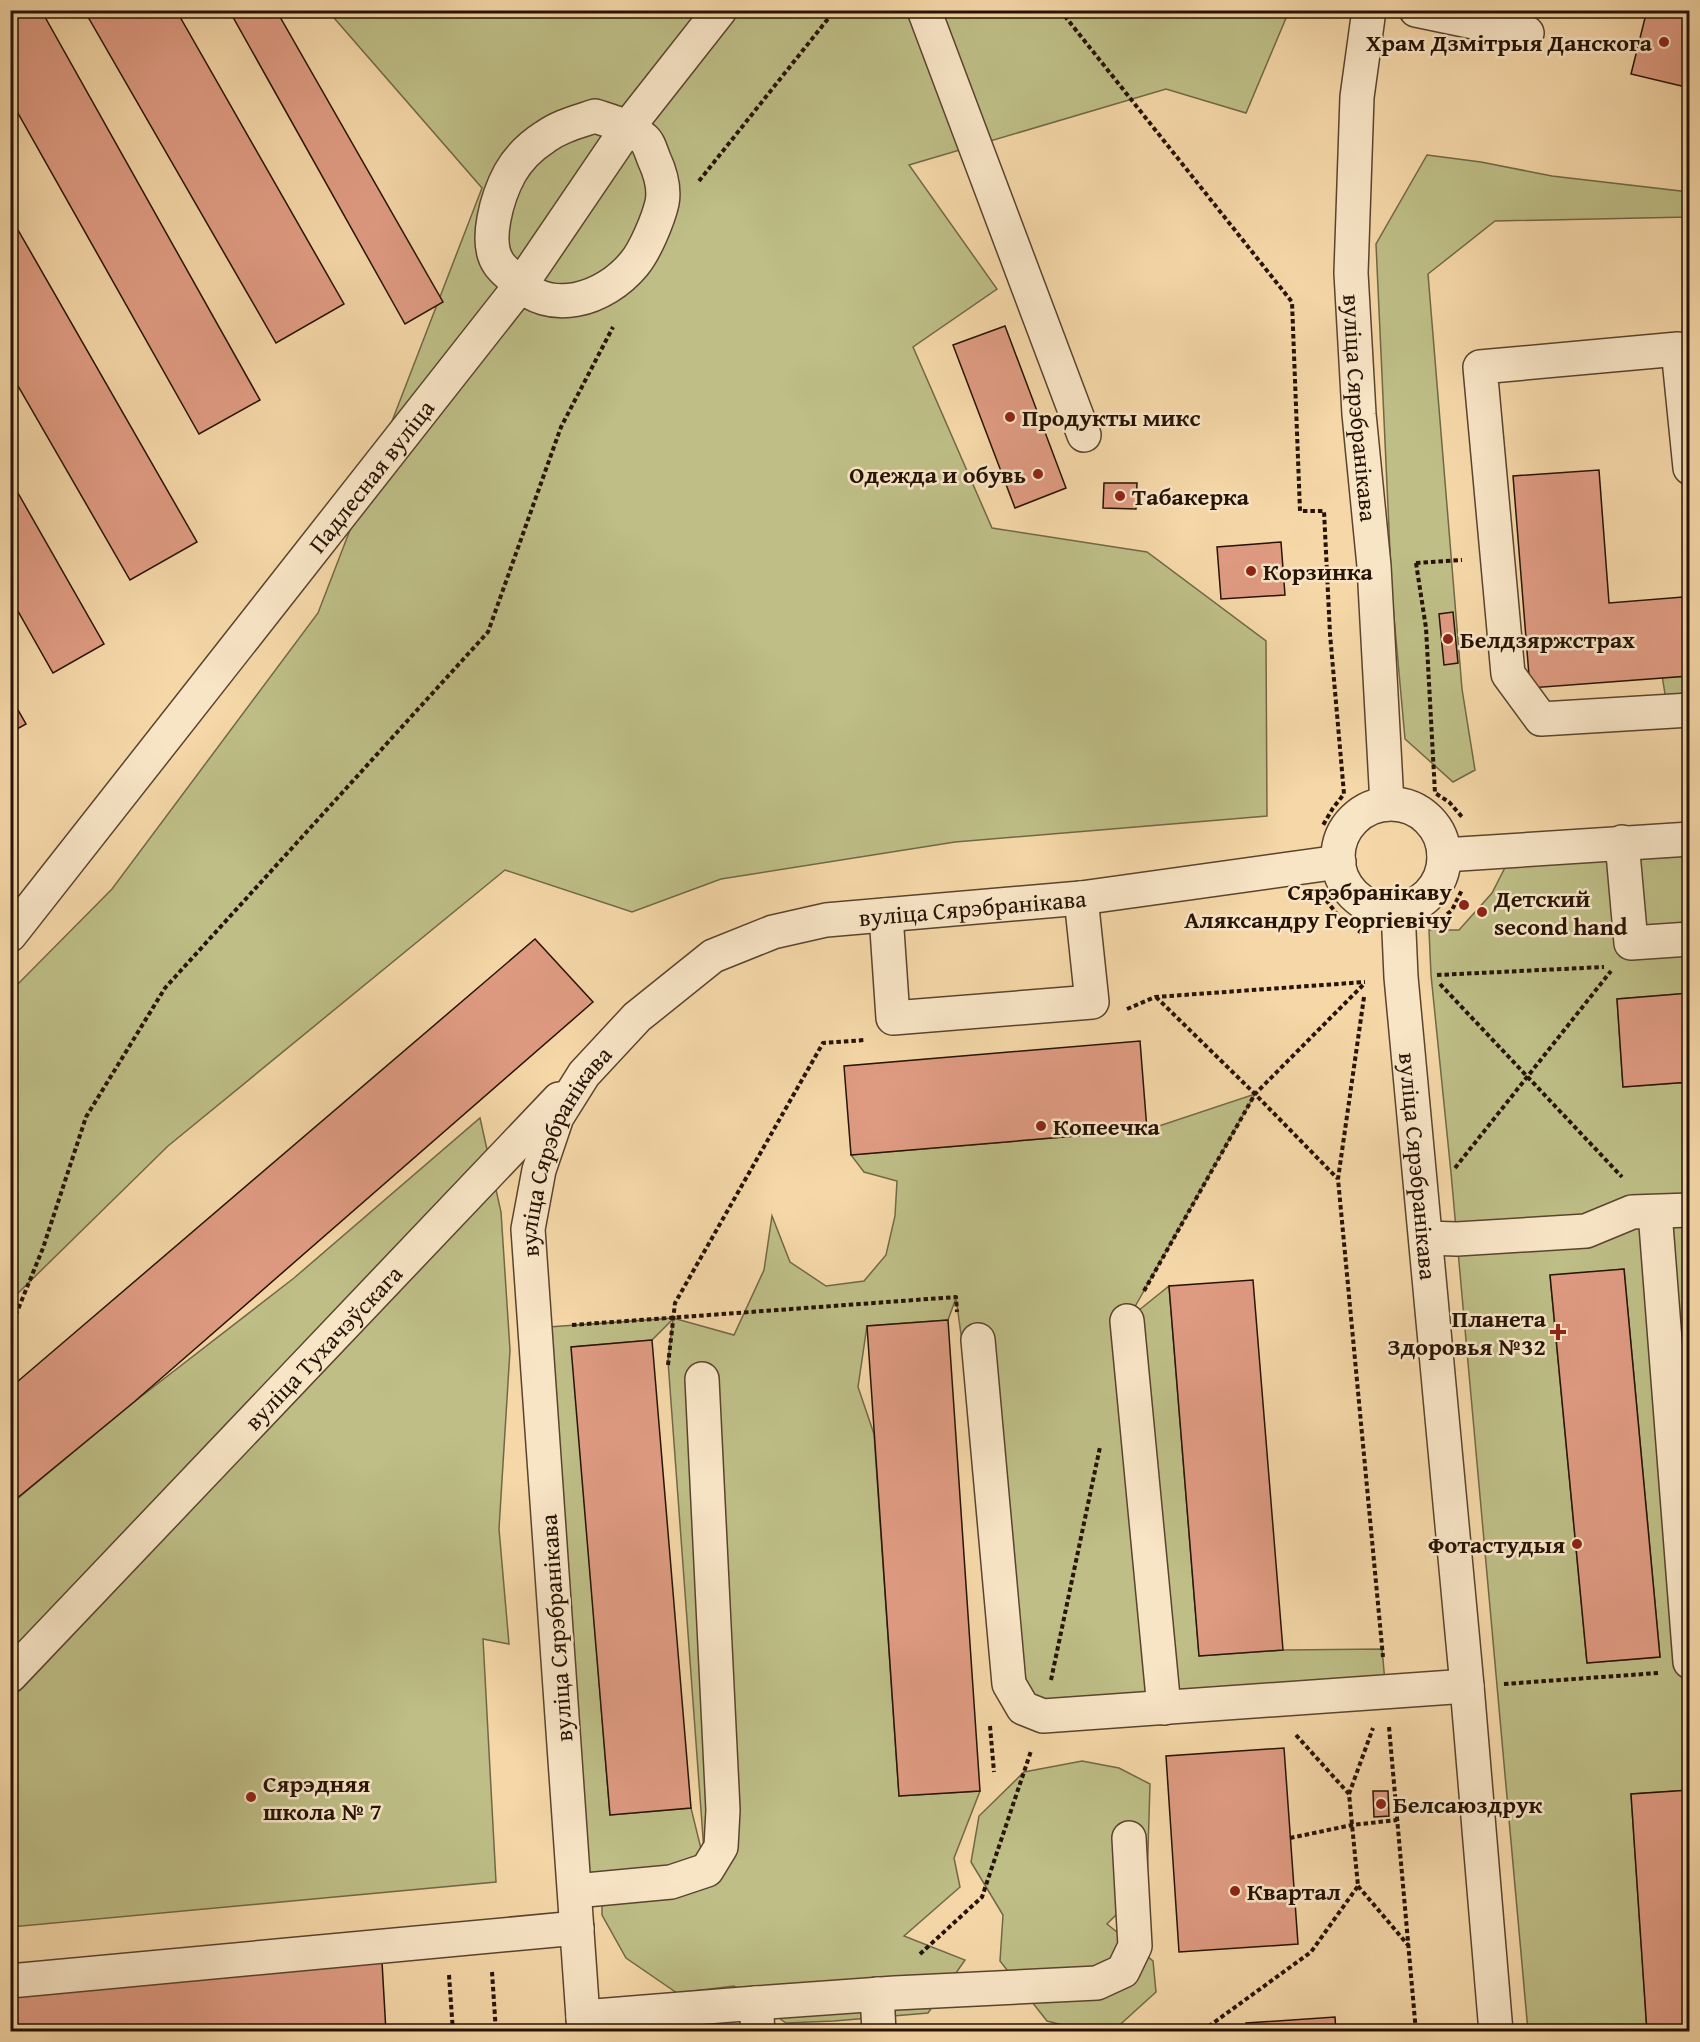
<svg xmlns="http://www.w3.org/2000/svg" width="1700" height="2042" font-family="'Gentium Book Plus',serif">
	<style>
		.green { fill: #bebe86; stroke: #726846; stroke-width: 1.5; fill-rule: evenodd }
		.building { fill: #df9b82; stroke: #261305; stroke-width: 1.5 }
		.lines { fill: none; stroke-linecap: round; stroke-linejoin: round }
		.minor-casing { stroke: #5a442e; stroke-width: 36 }
		.path { stroke: #261305; stroke-width: 4; stroke-dasharray: 4.5 3; stroke-linecap: butt }
		.minor { stroke: #f8e5c6; stroke-width: 33 }
		.poi-dot { fill: #8f2418; stroke: #f8e5c6; stroke-width: 2 }
		.labels { text-anchor: middle; dominant-baseline: central; stroke-width: 5; stroke-linejoin: round; paint-order: stroke }
		.poi-label { font-size: 24px; font-weight: bold; fill: #261305; stroke: #f8e5c6; text-anchor: start }
		.street-label { font-size: 24px; fill: #261305; stroke: #f8e5c6 }
	</style>
	<rect width="100%" height="100%" fill="#f5d7a8"/>
	<filter id="stains"><feTurbulence type="fractalNoise" baseFrequency=".00333" numOctaves="4"/><feColorMatrix values="0 0 0 0 .2 0 0 0 0 .09 0 0 0 0 .02 0 0 0 .5 -.17"/></filter>
	<radialGradient id="worn" r=".72"><stop offset=".6" stop-color="#630" stop-opacity="0"/><stop offset="1" stop-color="#630" stop-opacity=".3"/></radialGradient>
	<g class="green">
		<polygon points="328,11 1289,11 1246,113 1166,89 909,165 997,289 913,347 992,528 1147,552 1266,641 1267,816 955,842 721,879 632,912 505,870 168,1146 11,1300 10,992 112,889 318,613 482,188"/>
		<polygon points="1427,155 1481,162 1552,176 1689,192 1689,217 1495,221 1428,274 1462,689 1475,770 1453,782 1405,739 1392,595 1376,244"/>
		<polygon points="1689,592 1689,698 1666,700 1661,669 1674,603"/>
		<path d="M 1689,839 L 1689,993 L 1617,999 L 1623,1087 L 1690,1082 L 1690,1790 L 1631,1794 L 1647,2031 L 1528,2031 L 1451,1173 L 1431,975 L 1429,930 L 1459,930 L 1492,893 L 1514,850 ZM 1624,1269 L 1660,1657 L 1587,1663 L 1550,1276 Z"/>
		<path d="M 1255,1094 L 1128,1319 L 1169,1286 L 1199,1656 L 1283,1650 L 1382,1649 L 1386,1693 L 1043,1716 L 1009,1684 L 956,1298 L 948,1320 L 867,1326 L 858,1387 L 874,1434 L 899,1796 L 980,1791 L 954,1858 L 960,1887 L 904,1936 L 965,1960 L 928,2013 L 834,2021 L 786,2023 L 734,1986 L 677,1993 L 626,1958 L 602,1915 L 602,1889 L 575,1900 L 535,1328 L 673,1318 L 734,1335 L 764,1270 L 772,1216 L 790,1262 L 826,1286 L 864,1281 L 886,1255 L 895,1216 L 897,1181 L 864,1172 L 851,1155 L 1147,1130 ZM 673,1319 L 668,1361 L 705,1865 L 691,1808 L 610,1815 L 572,1347 L 652,1340 Z"/>
		<polygon points="480,1118 501,1212 510,1350 499,1529 509,1644 483,1639 496,1882 11,1927 11,1504 134,1402 294,1278"/>
		<polygon points="1082,1761 1119,1768 1150,1784 1147,1884 1107,1924 1153,1961 1156,1992 1113,2031 1086,2031 1047,2021 1000,1961 1003,1915 971,1862 979,1816 1024,1772"/>
	</g>
	<g class="building">
		<polygon points="10,10 41,10 260,400 199,434 10,99"/>
		<polygon points="84,10 176,10 344,304 276,343"/>
		<polygon points="229,10 276,10 443,302 405,324"/>
		<polygon points="1647,10 1690,10 1690,88 1631,74"/>
		<polygon points="10,216 197,542 130,580 10,372"/>
		<polygon points="1005,326 1066,488 1015,508 953,345"/>
		<polygon points="1599,470 1609,603 1683,597 1689,676 1530,688 1513,476"/>
		<polygon points="10,479 104,644 53,673 10,597"/>
		<polygon points="1104,483 1137,483 1136,509 1103,508"/>
		<polygon points="1281,542 1285,595 1221,599 1217,547"/>
		<polygon points="1453,612 1458,663 1444,665 1439,614"/>
		<polygon points="10,696 26,724 10,733"/>
		<polygon points="535,939 593,1002 134,1402 10,1504 10,1388"/>
		<polygon points="1690,993 1690,1082 1623,1087 1617,999"/>
		<polygon points="1140,1041 1147,1130 851,1155 844,1066"/>
		<polygon points="1624,1269 1660,1657 1587,1663 1550,1275"/>
		<polygon points="1253,1280 1283,1650 1199,1656 1169,1286"/>
		<polygon points="948,1320 980,1791 899,1796 867,1326"/>
		<polygon points="652,1340 691,1808 610,1815 571,1347"/>
		<polygon points="1284,1748 1298,1944 1179,1952 1166,1756"/>
		<polygon points="1690,1790 1690,2032 1647,2032 1631,1794"/>
		<polygon points="1373,1791 1388,1791 1389,1816 1374,1817"/>
		<polygon points="382,1962 386,2032 10,2032 10,1997"/>
		<polygon points="1335,2017 1336,2032 1247,2032 1246,2023"/>
	</g>
	<g class="lines">
		<g class="minor-casing">
			<g id="minor">
				<polyline points="924,10 1084,435"/>
				<path id="s1" d="M 1369,10 L 1357,97 L 1351,273 L 1359,414 L 1374,566 L 1387,804"/>
				<polyline points="1416,10 1527,33"/>
				<path d="M 595,116 C 613,122 630,126 644,139 C 649,143 651,152 654,159 C 660,172 665,188 662,203 C 658,220 645,251 634,264 C 604,300 550,317 515,280 C 510,275 503,270 499,264 C 483,242 498,195 510,173 C 518,159 531,146 545,137 C 560,126 577,122 595,116 Z"/>
				<polyline points="1690,468 1678,349 1480,367 1508,674 1541,719 1690,710"/>
				<circle cx="1391" cy="857" r="53"/>
				<polyline points="1622,842 1631,943 1690,939"/>
				<polyline points="1444,855 1690,839"/>
				<path id="s2" d="M 1398,909 L 1401,977 L 1467,1686 L 1496,2032"/>
				<polyline points="886,915 893,1018 1092,1002 1081,898"/>
				<path id="s3" d="M 10,935 L 520,286 L 628,127 L 720,10"/>
				<polyline points="1655,1212 1690,1662"/>
				<polyline points="1426,1238 1457,1239 1586,1231 1632,1212 1690,1210"/>
				<polyline points="1127,1321 1164,1708"/>
				<polyline points="978,1340 1009,1684 1023,1708 1043,1716 1467,1686"/>
				<path id="s4" d="M 10,1676 L 559,1099"/>
				<polyline points="575,1891 671,1882 707,1870 721,1847 723,1810 702,1379"/>
				<polyline points="10,1981 577,1928"/>
				<polyline points="877,1994 879,2032"/>
				<polyline points="756,2003 895,1993 1097,1983 1123,1971 1135,1946 1129,1838"/>
				<polyline points="583,2017 756,2003 758,2032"/>
				<path id="s5" d="M 584,2032 L 528,1229 L 539,1170 L 557,1117 L 584,1074 L 637,1017 L 713,956 L 773,932 L 826,920 L 1081,898 L 1339,862"/>
			</g>
		</g>
		<g class="path">
			<polyline points="1060,10 1292,302 1300,511 1324,511 1330,634 1344,794 1333,808 1322,827"/>
			<polyline points="699,181 835,10"/>
			<polyline points="1416,563 1426,628 1435,793 1449,802 1463,818"/>
			<polyline points="1416,563 1462,560"/>
			<polyline points="1326,900 1340,918 1362,933"/>
			<polyline points="1436,924 1452,910 1462,890"/>
			<polyline points="1437,975 1604,967"/>
			<polyline points="1440,984 1622,1177"/>
			<polyline points="1156,997 1255,1094 1337,1178"/>
			<polyline points="1364,997 1338,1179 1383,1657"/>
			<polyline points="1127,1009 1155,997 1365,982"/>
			<polyline points="1455,1168 1611,971"/>
			<polyline points="1144,1291 1255,1094 1365,983"/>
			<polyline points="572,1325 956,1297 957,1312"/>
			<polyline points="10,1329 43,1248 86,1117 165,988 488,632 561,427 613,327"/>
			<polyline points="668,1365 675,1303 823,1043 865,1040"/>
			<polyline points="1051,1680 1100,1447"/>
			<polyline points="1504,1684 1658,1673"/>
			<polyline points="990,1726 994,1772"/>
			<polyline points="1389,1727 1416,2032"/>
			<polyline points="1349,1794 1373,1728"/>
			<polyline points="1290,1838 1352,1825 1397,1820"/>
			<polyline points="1358,1886 1408,1945"/>
			<polyline points="920,1954 982,1897 1031,1751"/>
			<polyline points="492,1972 496,2032"/>
			<polyline points="449,1975 453,2032"/>
			<polyline points="1204,2032 1205,2029 1311,1952 1358,1886 1349,1794 1296,1735"/>
		</g>
		<use href="#minor" class="minor"/>
	</g>
	<g class="poi-dot">
		<circle cx="1664" cy="42" r="6"/>
		<circle cx="1010" cy="417" r="6"/>
		<circle cx="1038" cy="474" r="6"/>
		<circle cx="1120" cy="496" r="6"/>
		<circle cx="1251" cy="571" r="6"/>
		<circle cx="1448" cy="639" r="6"/>
		<circle cx="1464" cy="905" r="6"/>
		<circle cx="1482" cy="912" r="6"/>
		<circle cx="1041" cy="1126" r="6"/>
		<path d="M1555 1323h6v6h6v6h-6v6h-6v-6h-6v-6h6z"/>
		<circle cx="1577" cy="1544" r="6"/>
		<circle cx="251" cy="1797" r="6"/>
		<circle cx="1381" cy="1804" r="6"/>
		<circle cx="1235" cy="1891" r="6"/>
	</g>
	<g class="labels">
		<g class="poi-label">
			<text x="1652" y="42" text-anchor="end">Храм Дзмітрыя Данскога</text>
			<text x="1022" y="417">Продукты микс</text>
			<text x="1026" y="474" text-anchor="end">Одежда и обувь</text>
			<text x="1132" y="496">Табакерка</text>
			<text x="1263" y="571">Корзинка</text>
			<text x="1460" y="639">Белдзяржстрах</text>
			<text x="1452" y="891" text-anchor="end">Сярэбранікаву<tspan x="1452" dy="28">Аляксандру Георгіевічу</tspan></text>
			<text x="1494" y="898">Детский<tspan x="1494" dy="28">second hand</tspan></text>
			<text x="1053" y="1126">Копеечка</text>
			<text x="1546" y="1318" text-anchor="end">Планета<tspan x="1546" dy="28">Здоровья №32</tspan></text>
			<text x="1565" y="1544" text-anchor="end">Фотастудыя</text>
			<text x="263" y="1783">Сярэдняя<tspan x="263" dy="28">школа № 7</tspan></text>
			<text x="1393" y="1804">Белсаюздрук</text>
			<text x="1247" y="1891">Квартал</text>
		</g>
		<g class="street-label">
			<text stroke="none"><textPath href="#s1" startOffset="399">вуліца Сярэбранікава</textPath></text>
			<text stroke="none"><textPath href="#s3" startOffset="584">Падлесная вуліца</textPath></text>
			<text stroke="none"><textPath href="#s5" startOffset="1413">вуліца Сярэбранікава</textPath></text>
			<text stroke="none"><textPath href="#s5" startOffset="891">вуліца Сярэбранікава</textPath></text>
			<text stroke="none"><textPath href="#s2" startOffset="258">вуліца Сярэбранікава</textPath></text>
			<text stroke="none"><textPath href="#s4" startOffset="454">вуліца Тухачэўскага</textPath></text>
			<text transform="translate(556 1628) rotate(-94)">вуліца Сярэбранікава</text>
		</g>
	</g>
	<rect width="1700" height="2042" fill="none" stroke="#f5d7a8" stroke-width="36"/>
	<rect x="12" y="12" width="1676" height="2018" fill="none" stroke="#261305" stroke-width="3"/>
	<rect x="18" y="18" width="1664" height="2006" fill="none" stroke="#261305" stroke-width="1.5"/>
	<rect width="100%" height="100%" filter="url(#stains)"/>
	<rect width="100%" height="100%" fill="url(#worn)"/>
</svg>
